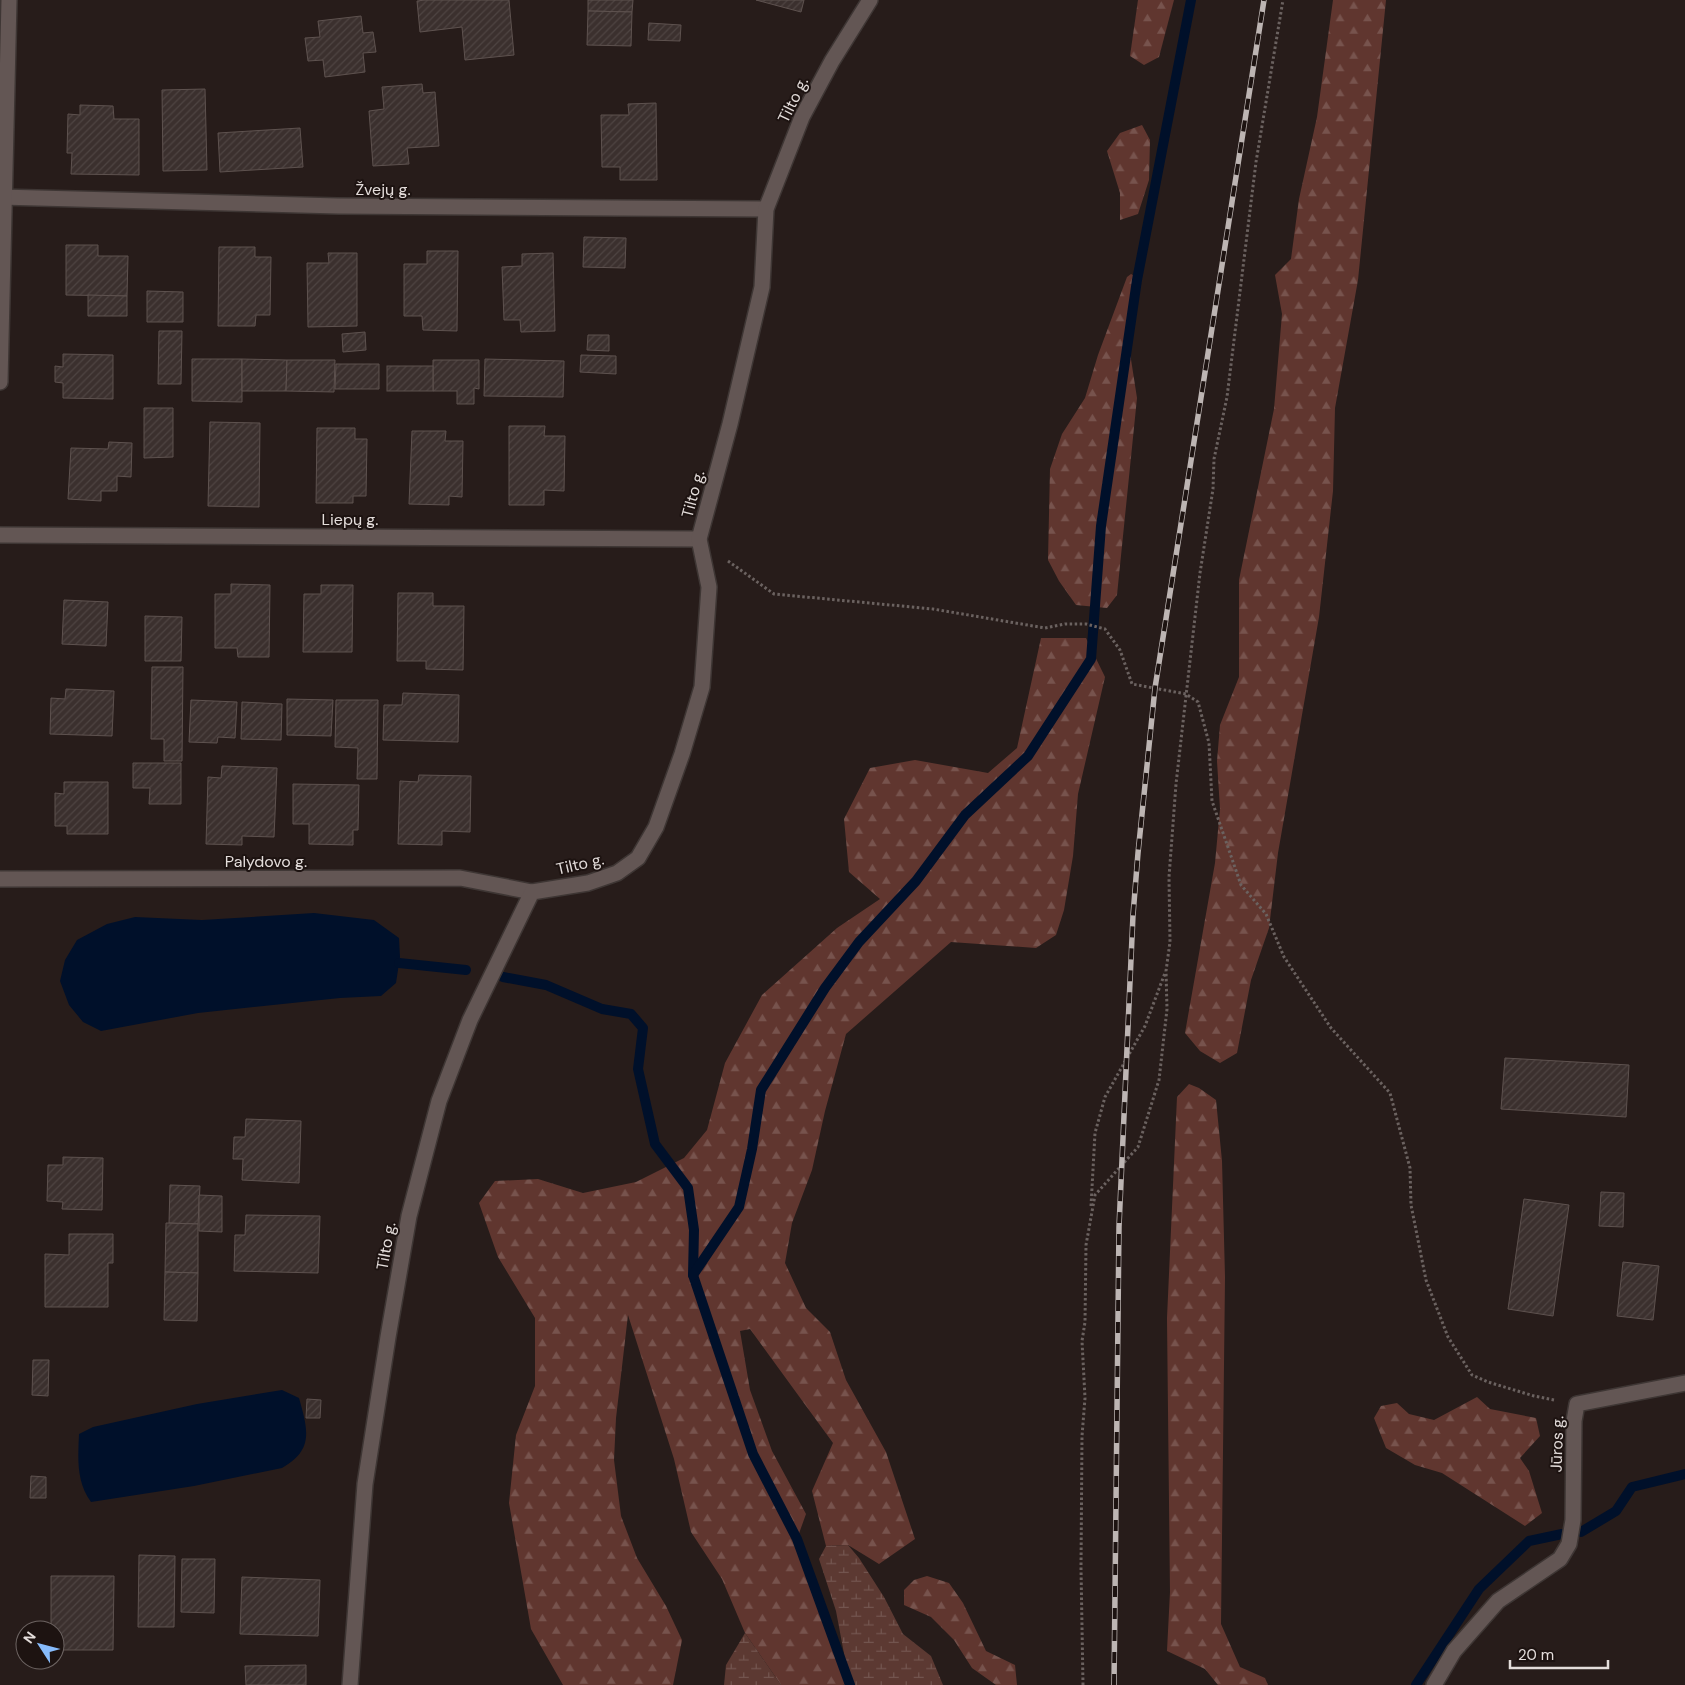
<svg xmlns="http://www.w3.org/2000/svg" width="1685" height="1685" font-family="'DM Sans',sans-serif">
	<style>
		.forest { fill: url(#forest-firs) }
		.wetland { fill: url(#wetland-marsh) }
		.water { fill: #00102a }
		.lines { fill: none; stroke-linecap: round; stroke-linejoin: round }
		.stream { stroke: #00102a; stroke-width: 10 }
		.building { fill: url(#building-hatch); stroke: #5e524f }
		.minor-casing { stroke: #3e3634; stroke-width: 18 }
		.path { stroke: #6b6260; stroke-width: 3; stroke-dasharray: 2.5 2.5; stroke-linecap: butt }
		.minor { stroke: #635654; stroke-width: 15 }
		.rail-casing { stroke: #bdb5b3; stroke-width: 5.5 }
		.rail { stroke: #1d1311; stroke-width: 4; stroke-dasharray: 11; stroke-linecap: butt }
		.labels { text-anchor: middle; dominant-baseline: central; stroke-width: 4; stroke-linejoin: round; paint-order: stroke }
		.street-label { font-size: 16px; fill: #e4dddb; stroke: #1d1311 }
	</style>
	<defs>
		<pattern id="forest-firs" width="22" height="20" patternUnits="userSpaceOnUse" patternTransform="scale(1.25)"><rect width="22" height="20" fill="#60362f"/><path d="M5 1l3.5 6h-7zM16 11l3.5 6h-7z" fill="#77534d"/></pattern>
		<pattern id="wetland-marsh" width="20" height="14" patternUnits="userSpaceOnUse" patternTransform="scale(1.25)"><rect width="20" height="14" fill="#5c3932"/><path d="M1 5h8M5 5V1M11 12h8M15 12V8" fill="none" stroke="#73554f"/></pattern>
		<pattern id="building-hatch" width="6" height="6" patternUnits="userSpaceOnUse" patternTransform="scale(1.25)"><rect width="6" height="6" fill="#3b302e"/><path d="M-1 1l2-2M0 6l6-6M5 7l2-2" fill="none" stroke="#4e4442"/></pattern>
	</defs>
	<rect width="100%" height="100%" fill="#271c1a"/>
	<g class="forest">
		<polygon points="1138,0 1174,0 1159,57 1144,65 1130,56"/>
		<polygon points="1333,0 1386,0 1358,280 1335,408 1333,491 1319,617 1278,853 1269,928 1251,980 1237,1053 1220,1063 1200,1051 1185,1033 1215,863 1220,809 1217,761 1220,725 1239,677 1239,580 1274,409 1282,314 1275,275 1291,259 1299,199 1317,117"/>
		<polygon points="1142,125 1150,140 1149,180 1138,214 1120,220 1120,193 1107,151 1120,133"/>
		<polygon points="1131,274 1140,279 1130,353 1137,398 1117,595 1107,608 1076,605 1059,581 1048,560 1050,469 1062,434 1085,398 1098,355 1127,277"/>
		<polygon points="1041,638 1086,638 1105,677 1078,794 1073,856 1064,910 1056,935 1036,948 951,942 846,1034 825,1111 812,1170 792,1223 785,1263 806,1308 830,1332 846,1380 886,1452 915,1539 879,1564 848,1545 826,1546 812,1491 833,1443 750,1329 740,1331 750,1390 772,1451 806,1514 797,1539 849,1680 843,1685 781,1685 745,1633 722,1579 691,1532 674,1459 628,1315 616,1418 614,1460 621,1516 637,1558 666,1606 682,1640 673,1685 563,1685 531,1629 509,1503 516,1435 535,1386 535,1318 498,1257 479,1203 495,1181 538,1179 583,1193 636,1182 684,1158 707,1130 725,1063 762,995 837,928 880,899 849,872 844,819 870,768 915,760 988,773 1017,748"/>
		<polygon points="1189,1084 1199,1088 1216,1100 1222,1161 1225,1277 1221,1624 1240,1667 1265,1678 1268,1685 1218,1685 1205,1669 1167,1651 1170,1592 1167,1318 1177,1097"/>
		<polygon points="1477,1397 1490,1409 1536,1418 1540,1436 1520,1458 1529,1471 1542,1513 1525,1526 1442,1473 1415,1465 1386,1448 1374,1418 1381,1406 1397,1403 1409,1414 1434,1420"/>
		<polygon points="927,1576 949,1583 963,1603 986,1651 1015,1665 1017,1685 996,1685 972,1668 954,1640 931,1617 904,1605 904,1590 914,1580"/>
	</g>
	<g class="wetland">
		<polygon points="848,1545 859,1558 884,1597 903,1634 931,1656 943,1685 843,1685 849,1680 836,1611 819,1559 826,1546"/>
		<polygon points="745,1633 781,1685 724,1685 726,1665"/>
	</g>
	<g class="water">
		<polygon points="314,913 374,920 399,938 400,957 396,983 381,996 340,998 198,1013 101,1031 83,1022 69,1005 60,981 65,960 77,940 107,924 135,917 202,920"/>
		<path d="M 282,1390 L 299,1398 C 308,1430 314,1450 282,1468 L 194,1486 L 91,1502 C 76,1482 78,1458 79,1434 L 93,1427 L 197,1404 Z"/>
	</g>
	<g class="lines">
		<g class="stream">
			<polyline points="399,963 466,970"/>
			<polyline points="503,977 546,985 602,1009 631,1014 643,1028 638,1069 655,1144 688,1188 694,1230 693,1275 753,1454 797,1539 850,1685"/>
			<polyline points="693,1275 739,1207 752,1149 761,1090 825,988 859,942 916,881 965,815 1028,756 1091,659 1101,526 1137,280 1191,0"/>
			<polyline points="1581,1532 1616,1511 1632,1487 1685,1474"/>
			<polyline points="1416,1685 1479,1589 1529,1541 1562,1534"/>
		</g>
	</g>
	<g class="building">
		<polygon points="425,0 509,0 514,55 465,60 462,27 420,32 417,1"/>
		<polygon points="588,0 633,0 632,12 588,11"/>
		<polygon points="756,0 804,0 801,12"/>
		<polygon points="588,11 632,12 631,46 587,45"/>
		<polygon points="361,16 363,33 373,32 376,52 363,53 365,72 325,77 323,60 308,61 305,38 320,37 318,21"/>
		<polygon points="649,23 681,25 680,41 648,40"/>
		<polygon points="422,84 423,93 435,92 439,146 407,148 409,164 373,166 369,111 384,109 382,87"/>
		<polygon points="205,89 207,170 163,171 162,90"/>
		<polygon points="656,103 657,180 620,180 620,167 602,167 601,115 629,115 628,104"/>
		<polygon points="80,105 113,106 114,119 139,119 139,175 71,174 72,153 67,153 68,114 80,115"/>
		<polygon points="300,128 303,167 220,172 218,133"/>
		<polygon points="584,237 626,238 625,268 583,267"/>
		<polygon points="66,245 98,245 98,256 128,256 127,296 66,295"/>
		<polygon points="219,247 255,247 255,257 271,257 270,315 256,315 255,326 218,326"/>
		<polygon points="427,251 458,251 457,331 423,330 422,316 404,316 404,264 427,264"/>
		<polygon points="328,253 357,253 357,326 308,327 307,263 329,263"/>
		<polygon points="553,253 555,331 521,332 520,320 504,320 502,267 522,266 522,254"/>
		<polygon points="147,291 183,292 183,322 147,322"/>
		<polygon points="88,295 127,296 127,316 88,316"/>
		<polygon points="159,331 182,331 181,384 158,384"/>
		<polygon points="365,332 366,350 343,352 342,334"/>
		<polygon points="588,335 609,335 609,351 587,350"/>
		<polygon points="63,354 113,355 113,399 63,398 63,383 55,382 55,366 63,367"/>
		<polygon points="581,355 616,356 616,374 580,372"/>
		<polygon points="192,359 242,359 242,402 192,401"/>
		<polygon points="242,359 287,360 286,391 242,391"/>
		<polygon points="485,359 564,361 563,397 484,396"/>
		<polygon points="287,360 335,360 334,392 286,391"/>
		<polygon points="433,360 479,360 479,389 474,388 474,404 457,404 457,391 433,391"/>
		<polygon points="336,364 379,364 379,389 335,389"/>
		<rect x="387" y="366" width="46" height="25"/>
		<polygon points="144,408 173,408 173,457 144,458"/>
		<polygon points="210,422 260,423 259,507 208,506"/>
		<polygon points="509,426 545,426 544,436 565,436 564,491 544,490 544,505 509,505"/>
		<polygon points="317,428 355,428 355,439 367,439 366,496 353,496 353,503 316,503"/>
		<polygon points="412,431 446,431 445,441 463,441 462,497 449,496 449,505 409,504"/>
		<polygon points="109,442 132,443 131,477 117,476 117,491 101,491 101,501 68,499 71,448 108,449"/>
		<polygon points="231,584 270,585 269,657 238,657 237,648 215,648 215,594 231,594"/>
		<polygon points="321,585 353,585 352,652 303,652 304,594 321,594"/>
		<polygon points="398,593 433,593 433,606 464,606 463,670 426,669 426,661 397,661"/>
		<polygon points="64,600 108,602 106,646 62,644"/>
		<polygon points="145,616 182,617 181,661 145,661"/>
		<polygon points="152,667 183,667 182,761 164,761 164,739 151,739"/>
		<polygon points="66,689 114,691 112,736 50,734 51,698 65,699"/>
		<polygon points="403,693 459,695 458,742 383,740 384,705 402,705"/>
		<polygon points="287,699 333,700 331,736 287,735"/>
		<polygon points="191,700 237,702 235,738 218,737 217,743 189,742"/>
		<polygon points="336,700 378,700 377,779 357,779 358,748 335,747"/>
		<polygon points="242,702 282,704 281,740 241,739"/>
		<polygon points="133,763 181,763 181,804 149,804 150,788 133,788"/>
		<polygon points="222,766 277,768 274,837 242,836 242,845 206,844 208,777 221,778"/>
		<polygon points="419,775 471,776 470,832 442,831 442,845 398,844 400,781 418,782"/>
		<polygon points="64,782 108,782 108,834 67,834 67,826 55,826 55,793 64,794"/>
		<polygon points="293,784 359,785 358,830 353,830 353,845 309,844 309,824 293,824"/>
		<polygon points="1505,1058 1629,1065 1626,1117 1501,1109"/>
		<polygon points="246,1119 301,1121 299,1183 242,1180 243,1159 233,1159 234,1137 245,1137"/>
		<polygon points="63,1157 103,1158 102,1210 62,1209 63,1202 47,1201 48,1165 63,1165"/>
		<polygon points="170,1185 200,1186 198,1224 169,1223"/>
		<polygon points="1601,1192 1624,1193 1623,1227 1599,1226"/>
		<polygon points="199,1195 222,1196 222,1232 199,1231"/>
		<polygon points="1524,1199 1569,1205 1553,1316 1508,1309"/>
		<polygon points="246,1215 320,1216 318,1273 234,1271 235,1235 245,1235"/>
		<polygon points="166,1223 198,1224 198,1273 165,1272"/>
		<polygon points="69,1234 113,1234 113,1263 108,1263 108,1307 45,1307 45,1254 69,1255"/>
		<polygon points="1623,1262 1659,1266 1653,1320 1617,1316"/>
		<polygon points="165,1272 198,1273 197,1321 164,1320"/>
		<polygon points="33,1360 49,1360 48,1396 32,1395"/>
		<polygon points="307,1399 321,1400 320,1418 306,1418"/>
		<polygon points="31,1476 46,1477 46,1498 30,1498"/>
		<polygon points="139,1555 175,1556 174,1627 138,1627"/>
		<polygon points="182,1559 215,1559 214,1613 181,1612"/>
		<polygon points="51,1576 114,1576 113,1650 55,1650 55,1630 51,1630"/>
		<polygon points="242,1577 320,1580 318,1636 240,1634"/>
		<polygon points="306,1665 306,1685 246,1685 245,1666"/>
	</g>
	<g class="lines">
		<g class="minor-casing">
			<g id="minor">
				<polyline points="0,197 338,206 766,209"/>
				<polyline points="0,382 9,0"/>
				<polyline points="0,535 699,539"/>
				<polyline points="0,879 460,878 532,892"/>
				<polyline points="350,1685 365,1484 388,1337 409,1216 439,1101 470,1020 532,892 588,883 617,873 638,858 656,827 682,754 702,687 709,587 699,539 730,424 762,287 766,209 802,117 832,61 870,0"/>
				<polyline points="1434,1685 1454,1651 1498,1601 1560,1559 1569,1544 1573,1520 1574,1421 1577,1404 1685,1383"/>
			</g>
		</g>
		<g class="path">
			<polyline points="728,561 774,594 933,609 1045,628 1065,624 1086,624 1105,629 1120,650 1132,684 1186,694 1198,702 1209,743 1212,801 1241,885 1266,914 1284,957 1331,1028 1390,1093 1410,1168 1411,1205 1426,1280 1448,1337 1472,1375 1488,1382 1534,1396 1554,1400"/>
			<polyline points="1091,1206 1095,1133 1105,1097 1145,1026 1165,973"/>
			<polyline points="1083,1685 1081,1568 1082,1436 1085,1398 1082,1341 1085,1322 1086,1245 1095,1195 1138,1147 1159,1080 1167,1009 1166,971 1170,942 1169,877 1176,784 1200,573 1213,489 1214,459 1227,397 1256,162 1283,0"/>
		</g>
		<use href="#minor" class="minor"/>
		<g class="rail-casing">
			<polyline id="rail" points="1114,1685 1119,1227 1133,915 1138,853 1155,688 1264,0"/>
		</g>
		<use href="#rail" class="rail"/>
	</g>
	<g class="labels">
		<g class="street-label">
			<text transform="translate(793 100) rotate(-64)">Tilto g.</text>
			<text x="383" y="189">Žvejų g.</text>
			<text transform="translate(693 494) rotate(-75)">Tilto g.</text>
			<text x="350" y="519">Liepų g.</text>
			<text x="266" y="861">Palydovo g.</text>
			<text transform="translate(580 864) rotate(-13)">Tilto g.</text>
			<text transform="translate(386 1246) rotate(-80)">Tilto g.</text>
			<text transform="translate(1557 1444) rotate(-88)">Jūros g.</text>
		</g>
	</g>
	<g transform="translate(40 1645) rotate(306)"><circle r="24" fill="#1d1311" stroke="#6d6462"/>
	<path d="M0-4L9 19L0 12L-9 19Z" fill="#87bbfb"/>
	<text y="-8" font-size="14" font-weight="bold" text-anchor="middle" fill="#e4dddb">N</text>
	</g>
	<path d="M1510 1660v8h98v-8" fill="none" stroke="#e4dddb" stroke-width="2.5"/>
	<text x="1518" y="1660" font-size="15" fill="#e4dddb" stroke="#1d1311" stroke-width="4" paint-order="stroke">20 m</text>
</svg>
